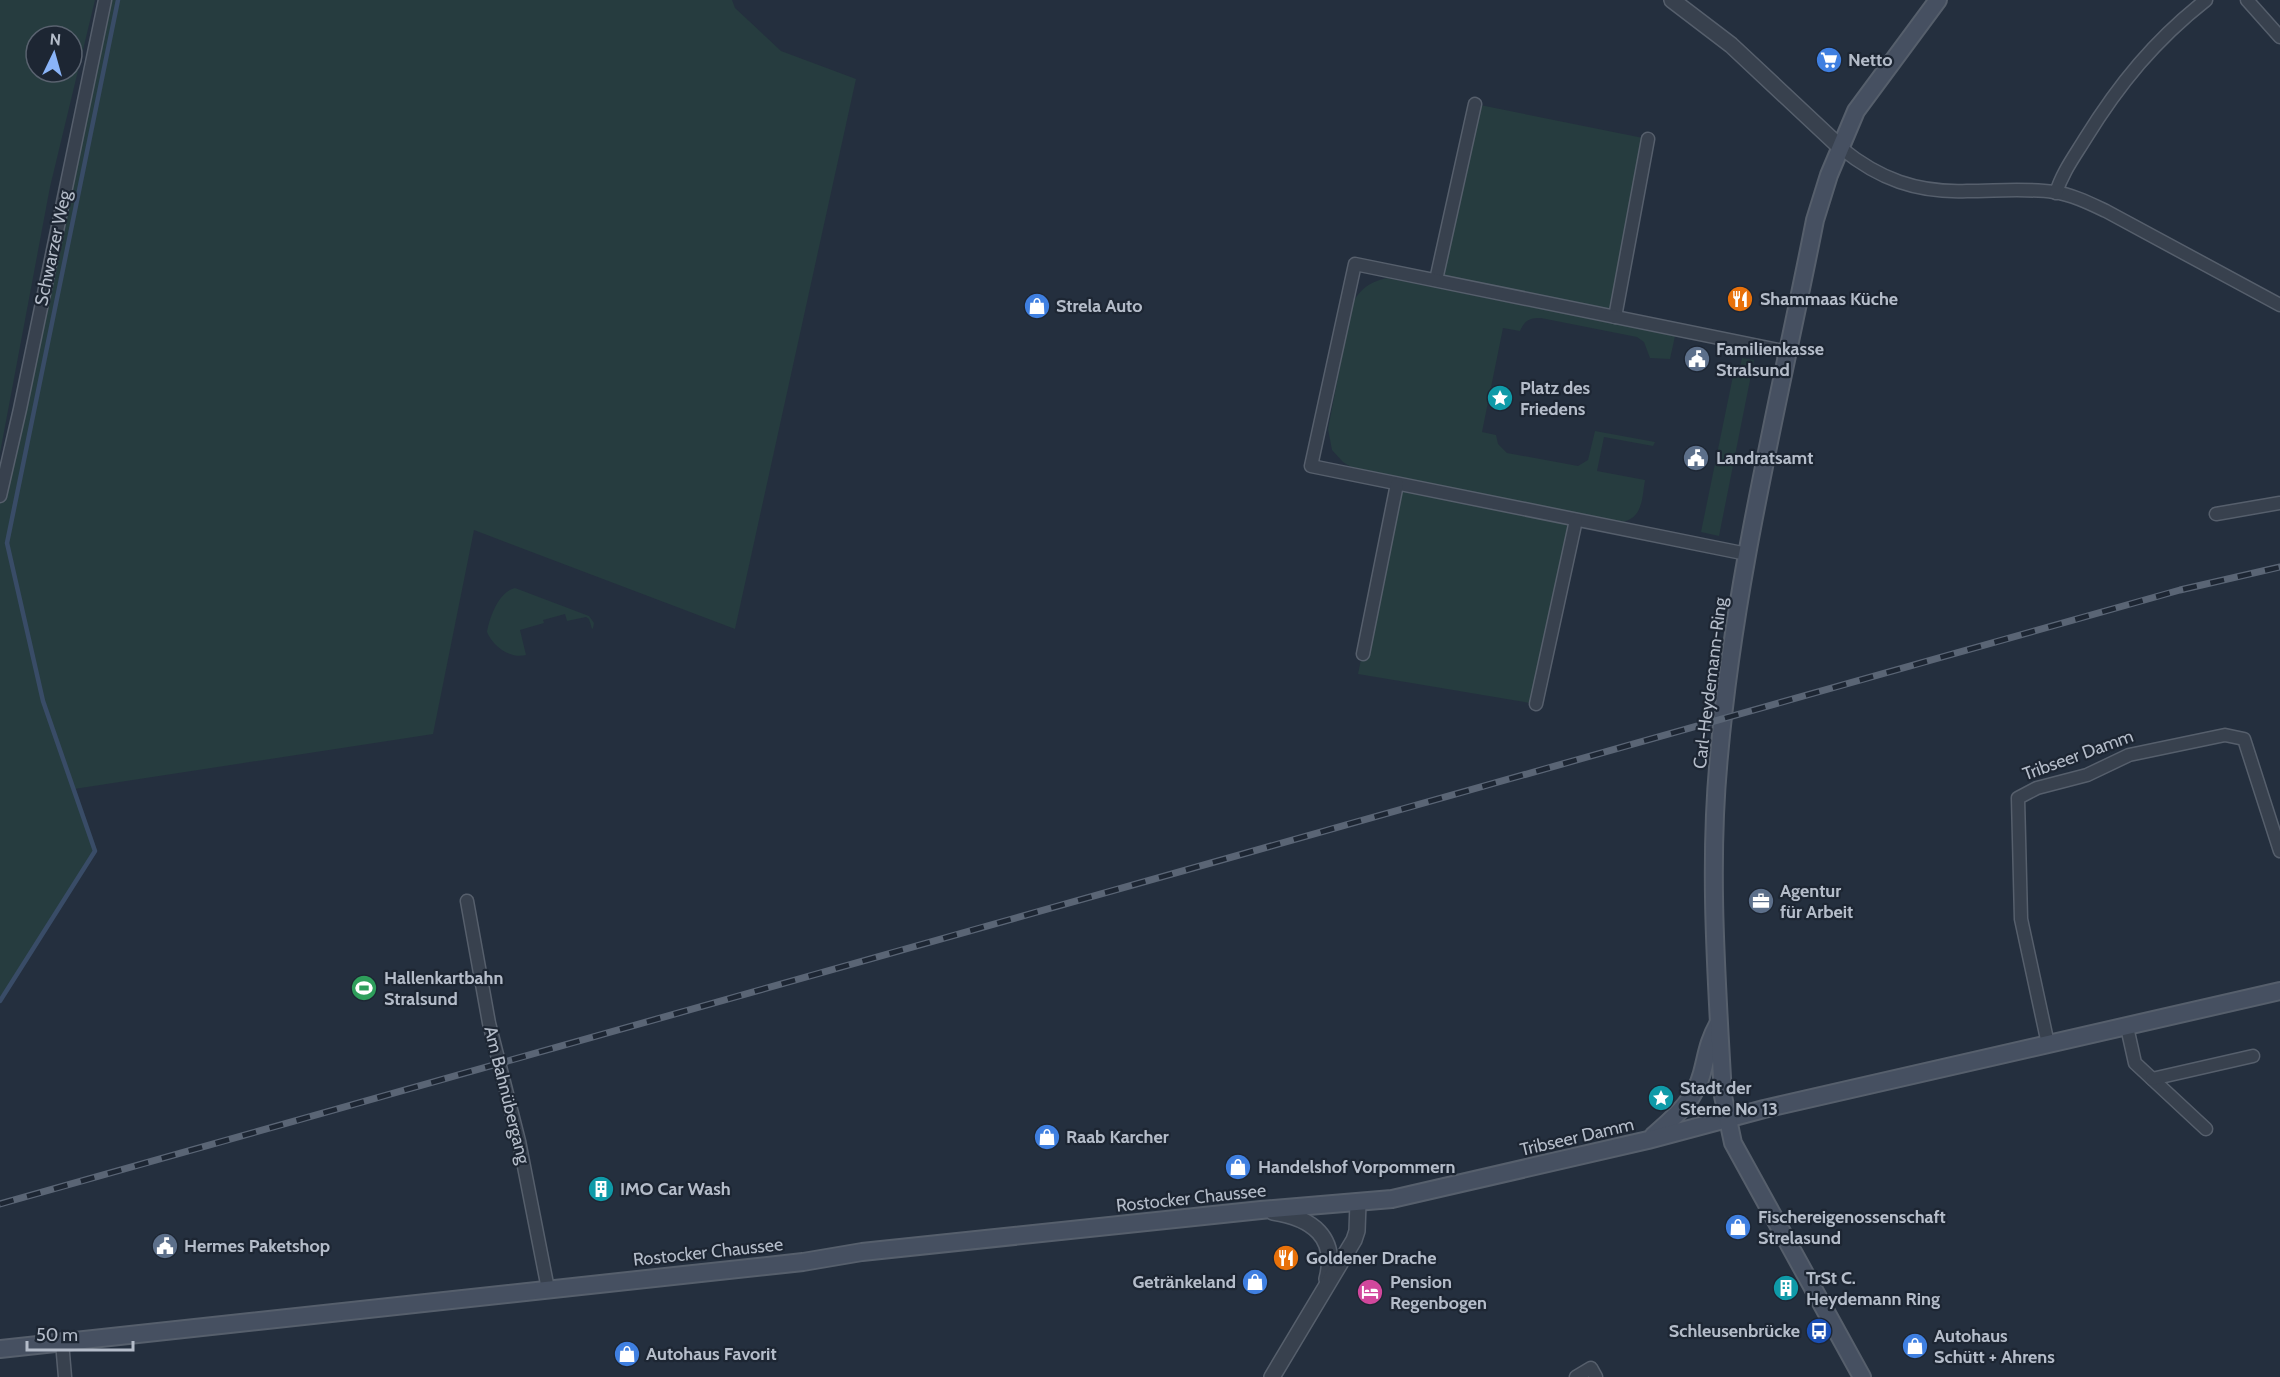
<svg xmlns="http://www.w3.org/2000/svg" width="2280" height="1377" font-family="Cabin,sans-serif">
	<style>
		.green { fill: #263c3f; fill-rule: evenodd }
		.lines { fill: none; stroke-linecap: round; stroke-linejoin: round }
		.stream { stroke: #394c67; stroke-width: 4.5 }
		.minor-casing { stroke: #565f6c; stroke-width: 15 }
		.tertiary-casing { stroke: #565f6c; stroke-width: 18 }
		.secondary-casing { stroke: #565f6c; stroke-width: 20 }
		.minor { stroke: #38414e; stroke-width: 12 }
		.tertiary { stroke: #38414e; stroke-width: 15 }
		.secondary { stroke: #465061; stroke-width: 16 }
		.rail-casing { stroke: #5a6575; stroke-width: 7 }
		.rail { stroke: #1d2633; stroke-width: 4.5; stroke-dasharray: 14; stroke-linecap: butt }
		.labels { text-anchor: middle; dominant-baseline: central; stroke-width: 4.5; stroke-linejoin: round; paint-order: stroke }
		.poi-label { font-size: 18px; font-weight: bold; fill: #b4bcc9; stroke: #1d2633; text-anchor: start }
		.street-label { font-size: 18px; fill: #b4bcc9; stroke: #1d2633 }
	</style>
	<rect width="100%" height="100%" fill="#242f3e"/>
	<g class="green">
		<path d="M 0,0 L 95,0 L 50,187 L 0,453 ZM 36,36 L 72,36 L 72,72 L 36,72 Z"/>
		<polygon points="105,0 732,0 735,8 781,51 856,79 735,629 474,530 433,734 74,789 95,851 0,1001 0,496"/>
		<polygon points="1475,104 1648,139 1615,317 1436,280"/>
		<path d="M 1387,278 L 1675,336 L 1670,359 L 1650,358 L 1644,342 L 1637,337 L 1541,318 C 1529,318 1525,320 1520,331 L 1503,328 L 1482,432 L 1496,435 L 1498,444 L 1507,453 L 1578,466 L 1588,460 L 1595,431 L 1655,442 L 1653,446 L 1604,437 L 1597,471 L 1645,480 C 1642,498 1643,517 1623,522 L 1357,471 L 1343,462 L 1332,450 L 1328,429 L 1352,304 C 1361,288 1370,282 1387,278 Z"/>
		<polygon points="1742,358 1754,360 1719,536 1701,532 1733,376 1738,377"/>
		<polygon points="1397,484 1576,520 1536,704 1358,674"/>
		<path d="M 515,588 L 589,616 L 594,623 L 593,628 L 592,629 L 589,619 L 586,617 L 567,621 L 565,614 L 543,620 L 544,623 L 520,630 L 526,655 C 511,659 493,647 487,632 C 490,617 498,592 515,588 Z"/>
	</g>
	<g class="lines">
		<polyline class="stream" points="0,1001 95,851 43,701 7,543 118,0"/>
		<g class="minor-casing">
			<g id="minor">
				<polyline points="2247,0 2280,37"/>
				<path d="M 1841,148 C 1879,179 1917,193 1967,191 C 1996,191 2026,188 2054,192 C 2073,195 2089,203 2106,211 L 2280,305"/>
				<path d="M 2056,193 C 2062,173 2074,157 2085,139 C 2119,84 2155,40 2206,0"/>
				<polyline points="1436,280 1475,104"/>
				<polyline points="1615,317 1648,139"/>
				<polyline points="0,496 20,409 105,0"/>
				<polyline points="2216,514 2280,503"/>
				<polyline points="1747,554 1311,466 1355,264 1788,352"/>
				<polyline points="1363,654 1397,484"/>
				<polyline points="1536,704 1576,520"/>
				<polyline points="467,901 489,1023 519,1141 548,1289"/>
				<polyline points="2127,1027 2135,1063 2206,1129"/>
				<polyline points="2048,1044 2021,919 2018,798 2037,788 2087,775 2129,755 2225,735 2244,739 2280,851"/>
				<polyline points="2152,1079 2253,1056"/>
				<polyline points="62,1342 65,1377"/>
				<polyline points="1576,1377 1591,1368 1596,1377"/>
			</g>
		</g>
		<g class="tertiary-casing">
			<g id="tertiary">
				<polyline points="1672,0 1731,45 1841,148"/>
				<path d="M 1273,1212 C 1312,1218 1338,1237 1327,1279"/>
				<polyline points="1272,1377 1354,1240 1357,1231 1358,1203"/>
			</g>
		</g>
		<g class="secondary-casing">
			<g id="secondary">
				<path d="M 1653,1136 C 1673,1118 1695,1101 1702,1073 C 1707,1054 1708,1042 1718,1024"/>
				<polyline points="0,1349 803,1262 862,1252 1261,1210 1392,1199 1648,1140 1764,1109 2280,991"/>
				<path d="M 1862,1377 L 1733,1143 L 1723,1096 C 1717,983 1708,869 1719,756 C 1735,575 1780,398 1815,220 L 1829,175 L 1856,111 L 1938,0"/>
			</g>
		</g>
		<use href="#minor" class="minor"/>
		<use href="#tertiary" class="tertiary"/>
		<use href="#secondary" class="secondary"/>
		<g class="rail-casing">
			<polyline id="rail" points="0,1204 2180,590 2280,567"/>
		</g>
		<use href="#rail" class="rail"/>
	</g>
	<defs>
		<g id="supermarket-disc" transform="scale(1.35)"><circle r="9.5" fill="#3f7fe0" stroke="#1d2633"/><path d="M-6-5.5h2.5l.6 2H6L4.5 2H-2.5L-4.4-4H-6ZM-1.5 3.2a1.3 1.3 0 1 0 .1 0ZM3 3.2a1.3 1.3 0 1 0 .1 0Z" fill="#fff"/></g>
		<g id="restaurant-disc" transform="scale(1.35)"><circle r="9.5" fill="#e8710a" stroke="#1d2633"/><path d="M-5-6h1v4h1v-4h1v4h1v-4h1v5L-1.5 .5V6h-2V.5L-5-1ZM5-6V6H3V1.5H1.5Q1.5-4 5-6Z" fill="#fff"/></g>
		<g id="shop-disc" transform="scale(1.35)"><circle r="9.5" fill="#3f7fe0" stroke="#1d2633"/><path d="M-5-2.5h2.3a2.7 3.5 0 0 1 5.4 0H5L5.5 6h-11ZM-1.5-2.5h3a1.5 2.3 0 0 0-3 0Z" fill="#fff"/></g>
		<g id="civic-disc" transform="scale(1.35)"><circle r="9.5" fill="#5c6f8a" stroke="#1d2633"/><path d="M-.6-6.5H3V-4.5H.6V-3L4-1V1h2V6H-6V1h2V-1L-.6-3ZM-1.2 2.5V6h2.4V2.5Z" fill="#fff"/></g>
		<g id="sight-disc" transform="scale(1.35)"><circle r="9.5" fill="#0f9aa8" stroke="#1d2633"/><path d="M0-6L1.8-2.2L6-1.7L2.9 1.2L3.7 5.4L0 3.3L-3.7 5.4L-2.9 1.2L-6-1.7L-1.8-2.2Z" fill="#fff"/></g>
		<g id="office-disc" transform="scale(1.35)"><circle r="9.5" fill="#5c6f8a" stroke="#1d2633"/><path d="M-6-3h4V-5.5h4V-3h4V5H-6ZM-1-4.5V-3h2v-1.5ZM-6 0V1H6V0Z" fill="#fff"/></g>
		<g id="stadium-disc" transform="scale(1.35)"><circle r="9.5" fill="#2e9e5b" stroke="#1d2633"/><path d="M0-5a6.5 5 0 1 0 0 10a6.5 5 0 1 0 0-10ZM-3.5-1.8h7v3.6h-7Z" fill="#fff"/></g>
		<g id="building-disc" transform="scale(1.35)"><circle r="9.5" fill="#0f9aa8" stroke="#1d2633"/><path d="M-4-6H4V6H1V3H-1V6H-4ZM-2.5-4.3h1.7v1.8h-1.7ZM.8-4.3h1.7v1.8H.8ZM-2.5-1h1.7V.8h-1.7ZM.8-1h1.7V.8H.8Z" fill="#fff"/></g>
		<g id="hotel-disc" transform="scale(1.35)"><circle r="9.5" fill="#d1479c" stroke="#1d2633"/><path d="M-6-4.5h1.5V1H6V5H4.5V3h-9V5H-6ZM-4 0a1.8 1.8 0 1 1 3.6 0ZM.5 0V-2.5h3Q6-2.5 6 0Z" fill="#fff"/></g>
		<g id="bus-disc" transform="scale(1.35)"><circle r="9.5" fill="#1a4fb4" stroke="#1d2633"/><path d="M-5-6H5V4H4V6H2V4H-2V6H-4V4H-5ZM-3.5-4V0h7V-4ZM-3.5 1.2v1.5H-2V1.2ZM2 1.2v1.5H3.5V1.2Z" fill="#fff"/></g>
	</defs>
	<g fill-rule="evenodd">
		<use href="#supermarket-disc" x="1829" y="60"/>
		<use href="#restaurant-disc" x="1740" y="299"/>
		<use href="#shop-disc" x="1037" y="306"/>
		<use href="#civic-disc" x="1697" y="359"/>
		<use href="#sight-disc" x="1500" y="398"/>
		<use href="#civic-disc" x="1696" y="458"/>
		<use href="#office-disc" x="1761" y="901"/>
		<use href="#stadium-disc" x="364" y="988"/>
		<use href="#sight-disc" x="1661" y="1098"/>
		<use href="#shop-disc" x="1047" y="1137"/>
		<use href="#shop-disc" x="1238" y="1167"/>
		<use href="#building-disc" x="601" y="1189"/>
		<use href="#shop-disc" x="1738" y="1227"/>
		<use href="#civic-disc" x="165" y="1246"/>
		<use href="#restaurant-disc" x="1286" y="1258"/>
		<use href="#shop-disc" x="1255" y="1282"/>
		<use href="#building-disc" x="1786" y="1288"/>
		<use href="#hotel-disc" x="1370" y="1292"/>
		<use href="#bus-disc" x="1819" y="1331"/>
		<use href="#shop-disc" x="1915" y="1346"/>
		<use href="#shop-disc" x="627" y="1354"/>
	</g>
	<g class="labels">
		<g class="poi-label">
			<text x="1848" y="60">Netto</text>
			<text x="1760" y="299">Shammaas Küche</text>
			<text x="1056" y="306">Strela Auto</text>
			<text x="1716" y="349">Familienkasse<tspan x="1716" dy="21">Stralsund</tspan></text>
			<text x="1520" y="388">Platz des<tspan x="1520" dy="21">Friedens</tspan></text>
			<text x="1716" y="458">Landratsamt</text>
			<text x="1780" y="891">Agentur<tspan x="1780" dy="21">für Arbeit</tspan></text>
			<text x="384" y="978">Hallenkartbahn<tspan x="384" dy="21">Stralsund</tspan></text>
			<text x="1680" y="1088">Stadt der<tspan x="1680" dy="21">Sterne No 13</tspan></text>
			<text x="1066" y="1137">Raab Karcher</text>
			<text x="1258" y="1167">Handelshof Vorpommern</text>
			<text x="620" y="1189">IMO Car Wash</text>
			<text x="1758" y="1217">Fischereigenossenschaft<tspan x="1758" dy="21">Strelasund</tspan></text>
			<text x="184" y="1246">Hermes Paketshop</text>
			<text x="1306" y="1258">Goldener Drache</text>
			<text x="1806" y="1278">TrSt C.<tspan x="1806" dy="21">Heydemann Ring</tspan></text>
			<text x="1236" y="1282" text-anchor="end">Getränkeland</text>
			<text x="1390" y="1282">Pension<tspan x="1390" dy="21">Regenbogen</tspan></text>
			<text x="1800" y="1331" text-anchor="end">Schleusenbrücke</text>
			<text x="1934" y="1336">Autohaus<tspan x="1934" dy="21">Schütt + Ahrens</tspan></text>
			<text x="646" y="1354">Autohaus Favorit</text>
		</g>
		<g class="street-label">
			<text transform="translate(53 248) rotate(-78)">Schwarzer Weg</text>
			<text transform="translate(1710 683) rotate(-83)">Carl-Heydemann-Ring</text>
			<text transform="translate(2078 755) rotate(-20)">Tribseer Damm</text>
			<text transform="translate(507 1095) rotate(76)">Am Bahnübergang</text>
			<text transform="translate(1577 1137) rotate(-13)">Tribseer Damm</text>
			<text transform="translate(1191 1198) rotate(-6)">Rostocker Chaussee</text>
			<text transform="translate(708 1252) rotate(-6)">Rostocker Chaussee</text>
		</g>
	</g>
	<g transform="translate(54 54) rotate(5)"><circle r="28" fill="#1d2633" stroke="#59626f" stroke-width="1.5"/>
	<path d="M0-4.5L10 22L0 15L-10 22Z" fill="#8ab4f8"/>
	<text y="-9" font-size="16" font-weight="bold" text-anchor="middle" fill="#b4bcc9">N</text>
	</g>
	<path d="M27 1341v9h106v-9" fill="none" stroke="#b4bcc9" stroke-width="3"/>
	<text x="36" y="1341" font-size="18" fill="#b4bcc9" stroke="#1d2633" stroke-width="4.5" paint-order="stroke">50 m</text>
</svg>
